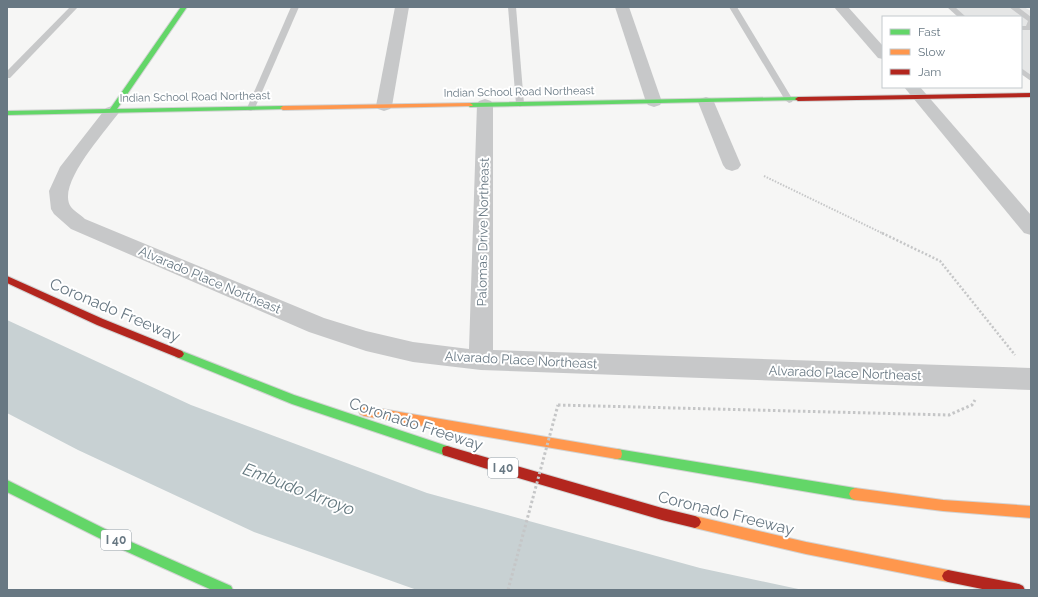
<svg xmlns="http://www.w3.org/2000/svg" width="1038" height="597" font-family="Raleway,sans-serif">
	<style>
		.built { fill: #e5e6e6 }
		.water { fill: #c8d1d3 }
		.lines { fill: none; stroke-linecap: round; stroke-linejoin: round }
		.fast-casing { stroke: #d2d3d3; stroke-width: 2 }
		.slow-casing { stroke: #d2d3d3; stroke-width: 2 }
		.jam-casing { stroke: #d2d3d3; stroke-width: 2 }
		.path-far2 { stroke: #c5c6c7; stroke-width: 2; stroke-dasharray: 1.5 1.5; stroke-linecap: butt }
		.path-far1 { stroke: #c5c6c7; stroke-width: 2.5; stroke-dasharray: 2 2; stroke-linecap: butt }
		.path { stroke: #c5c6c7; stroke-width: 3; stroke-dasharray: 2.5 2.5; stroke-linecap: butt }
		.lane { fill: #c7c8c9; fill-rule: evenodd }
		.street { fill: #c7c8c9; fill-rule: evenodd }
		.fast { fill: #63d668; fill-rule: evenodd }
		.slow { fill: #ff974d; fill-rule: evenodd }
		.jam { fill: #b3261e; fill-rule: evenodd }
		.path-bridge { stroke: #c5c6c7; stroke-width: 3; stroke-dasharray: 2.5 2.5; stroke-linecap: butt }
		.labels { text-anchor: middle; dominant-baseline: central; stroke-width: 4; stroke-linejoin: round; paint-order: stroke }
		.far-street-label { font-size: 11px; fill: #687883; stroke: #fff }
		.shield { fill: #fff; stroke: #95a0a8; stroke-width: 1 }
		.shield-label { font-size: 12px; font-weight: bold; fill: #687883 }
		.street-label { font-size: 13px; fill: #687883; stroke: #fff }
		.near-street-label { font-size: 16px; fill: #687883; stroke: #fff }
		.near-water-label { font-size: 17px; font-style: italic; fill: #64787f; stroke: #fff }
	</style>
	<rect width="100%" height="100%" fill="#f6f6f5"/>
	<polygon class="built" points="948,7 1024,7 1031,11 1031,81 1021,72 1021,17 959,17"/>
	<polygon class="water" points="7,320 191,405 427,493 700,568 803,590 417,590 254,532 78,450 7,413"/>
	<g class="lines">
		<g class="fast-casing">
			<g id="fast">
				<polygon points="181,7 187,7 117,109 283,106 286,108 285,109 7,115 7,111 110,109"/>
				<polygon points="798,97 800,98 800,100 470,107 467,105 470,103"/>
				<polygon points="179,350 294,395 447,446 451,447 452,451 451,455 447,456 292,404 176,357 174,354 176,351"/>
				<polygon points="617,449 855,488 859,490 861,494 859,498 855,500 617,459 613,458 612,454 613,450"/>
				<polygon points="7,480 129,541 231,586 233,590 212,590 121,549 7,492"/>
			</g>
		</g>
		<g class="slow-casing">
			<g id="slow">
				<polygon points="470,103 473,105 472,106 283,110 280,108 283,106"/>
				<polygon points="364,406 617,449 621,450 622,454 621,458 617,459 364,416 360,414 359,411 360,408"/>
				<polygon points="855,488 943,500 1031,506 1031,518 943,511 855,500 851,498 849,494 851,490"/>
				<polygon points="695,516 806,542 948,570 952,572 954,576 952,580 948,582 806,554 695,528 691,526 689,522 691,518"/>
			</g>
		</g>
		<g class="jam-casing">
			<g id="jam">
				<polygon points="1031,93 1031,97 798,101 795,99 798,97"/>
				<polygon points="7,276 103,319 182,351 184,354 182,357 179,358 97,325 7,283"/>
				<polygon points="447,446 662,508 695,516 699,518 701,522 699,526 695,528 662,520 484,468 443,455 442,451 443,447"/>
				<polygon points="948,570 1019,584 1023,586 1025,590 987,590 948,582 944,580 942,576 944,572"/>
			</g>
		</g>
		<polyline class="path-far2" points="764,176 884,234"/>
		<polyline class="path-far1" points="882,233 940,261 1015,355"/>
		<polyline class="path" points="558,405 949,415 972,405 975,400"/>
		<g class="lane">
			<polygon points="70,7 78,7 10,78 7,78 7,71"/>
			<polygon points="291,7 299,7 255,108 251,111 248,110 247,108"/>
			<polygon points="508,7 516,7 524,104 520,107 516,104"/>
			<polygon points="729,7 737,7 793,100 792,102 789,103 785,100"/>
			<polygon points="947,7 955,7 966,17 958,17"/>
			<polygon points="1009,7 1018,7 1031,17 1031,30 1021,30 1021,26 1026,26 1028,21"/>
			<polygon points="1021,68 1031,75 1031,81 1021,74"/>
		</g>
		<g class="street">
			<polygon points="395,7 409,7 392,106 390,109 384,111 378,109 376,106"/>
			<polygon points="615,7 629,7 662,102 660,105 654,107 648,105 646,102"/>
			<polygon points="834,7 848,7 883,46 883,59 878,58"/>
			<polygon points="904,87 920,87 1031,215 1031,235 1024,233"/>
			<polygon points="706,97 712,99 714,102 741,165 738,169 732,171 726,169 723,165 698,102 700,99"/>
			<path d="M 485,99 L 491,101 L 493,104 L 493,350 L 1031,368 L 1031,390 L 481,370 L 413,362 L 366,351 L 309,332 L 71,229 L 54,214 L 51,209 L 49,191 L 60,167 L 106,108 L 112,106 L 118,108 L 120,111 C 107,130 55,185 71,207 C 74,211 81,215 85,219 L 324,318 L 366,331 L 413,342 L 469,349 L 477,104 L 479,101 Z"/>
		</g>
		<use href="#fast" class="fast"/>
		<use href="#slow" class="slow"/>
		<use href="#jam" class="jam"/>
		<polyline class="path-bridge" points="508,590 558,405"/>
	</g>
	<g class="labels">
		<g class="far-street-label">
			<text transform="translate(519 92) rotate(-1)">Indian School Road Northeast</text>
			<text transform="translate(195 97) rotate(-1)">Indian School Road Northeast</text>
		</g>
		<g class="shield">
			<rect x="488" y="458" width="30" height="20" rx="3"/>
			<rect x="101" y="530" width="30" height="20" rx="3"/>
		</g>
		<g class="shield-label">
			<text x="503" y="468">I 40</text>
			<text x="116" y="540">I 40</text>
		</g>
		<g class="street-label">
			<text transform="translate(483 232) rotate(-89)">Palomas Drive Northeast</text>
			<text transform="translate(210 280) rotate(23)">Alvarado Place Northeast</text>
			<text transform="translate(521 360) rotate(3)">Alvarado Place Northeast</text>
			<text transform="translate(845 373) rotate(2)">Alvarado Place Northeast</text>
		</g>
		<g class="near-street-label">
			<text transform="translate(115 310) rotate(23)">Coronado Freeway</text>
			<text transform="translate(416 424) rotate(18)">Coronado Freeway</text>
			<text transform="translate(726 513) rotate(14)">Coronado Freeway</text>
		</g>
		<g class="near-water-label">
			<text transform="translate(299 489) rotate(21)">Embudo Arroyo</text>
		</g>
	</g>
	<rect width="1038" height="597" fill="none" stroke="#687883" stroke-width="16"/>
	<rect x="882" y="16" width="140" height="72" fill="#ffffff" stroke="#c3c9cd"/>
	<rect x="890" y="29" width="20" height="6" fill="#63d668" stroke="#c3c9cd"/>
	<text x="918" y="36" font-size="12" fill="#687883">Fast</text>
	<rect x="890" y="49" width="20" height="6" fill="#ff974d" stroke="#c3c9cd"/>
	<text x="918" y="56" font-size="12" fill="#687883">Slow</text>
	<rect x="890" y="69" width="20" height="6" fill="#b3261e" stroke="#c3c9cd"/>
	<text x="918" y="76" font-size="12" fill="#687883">Jam</text>
</svg>
